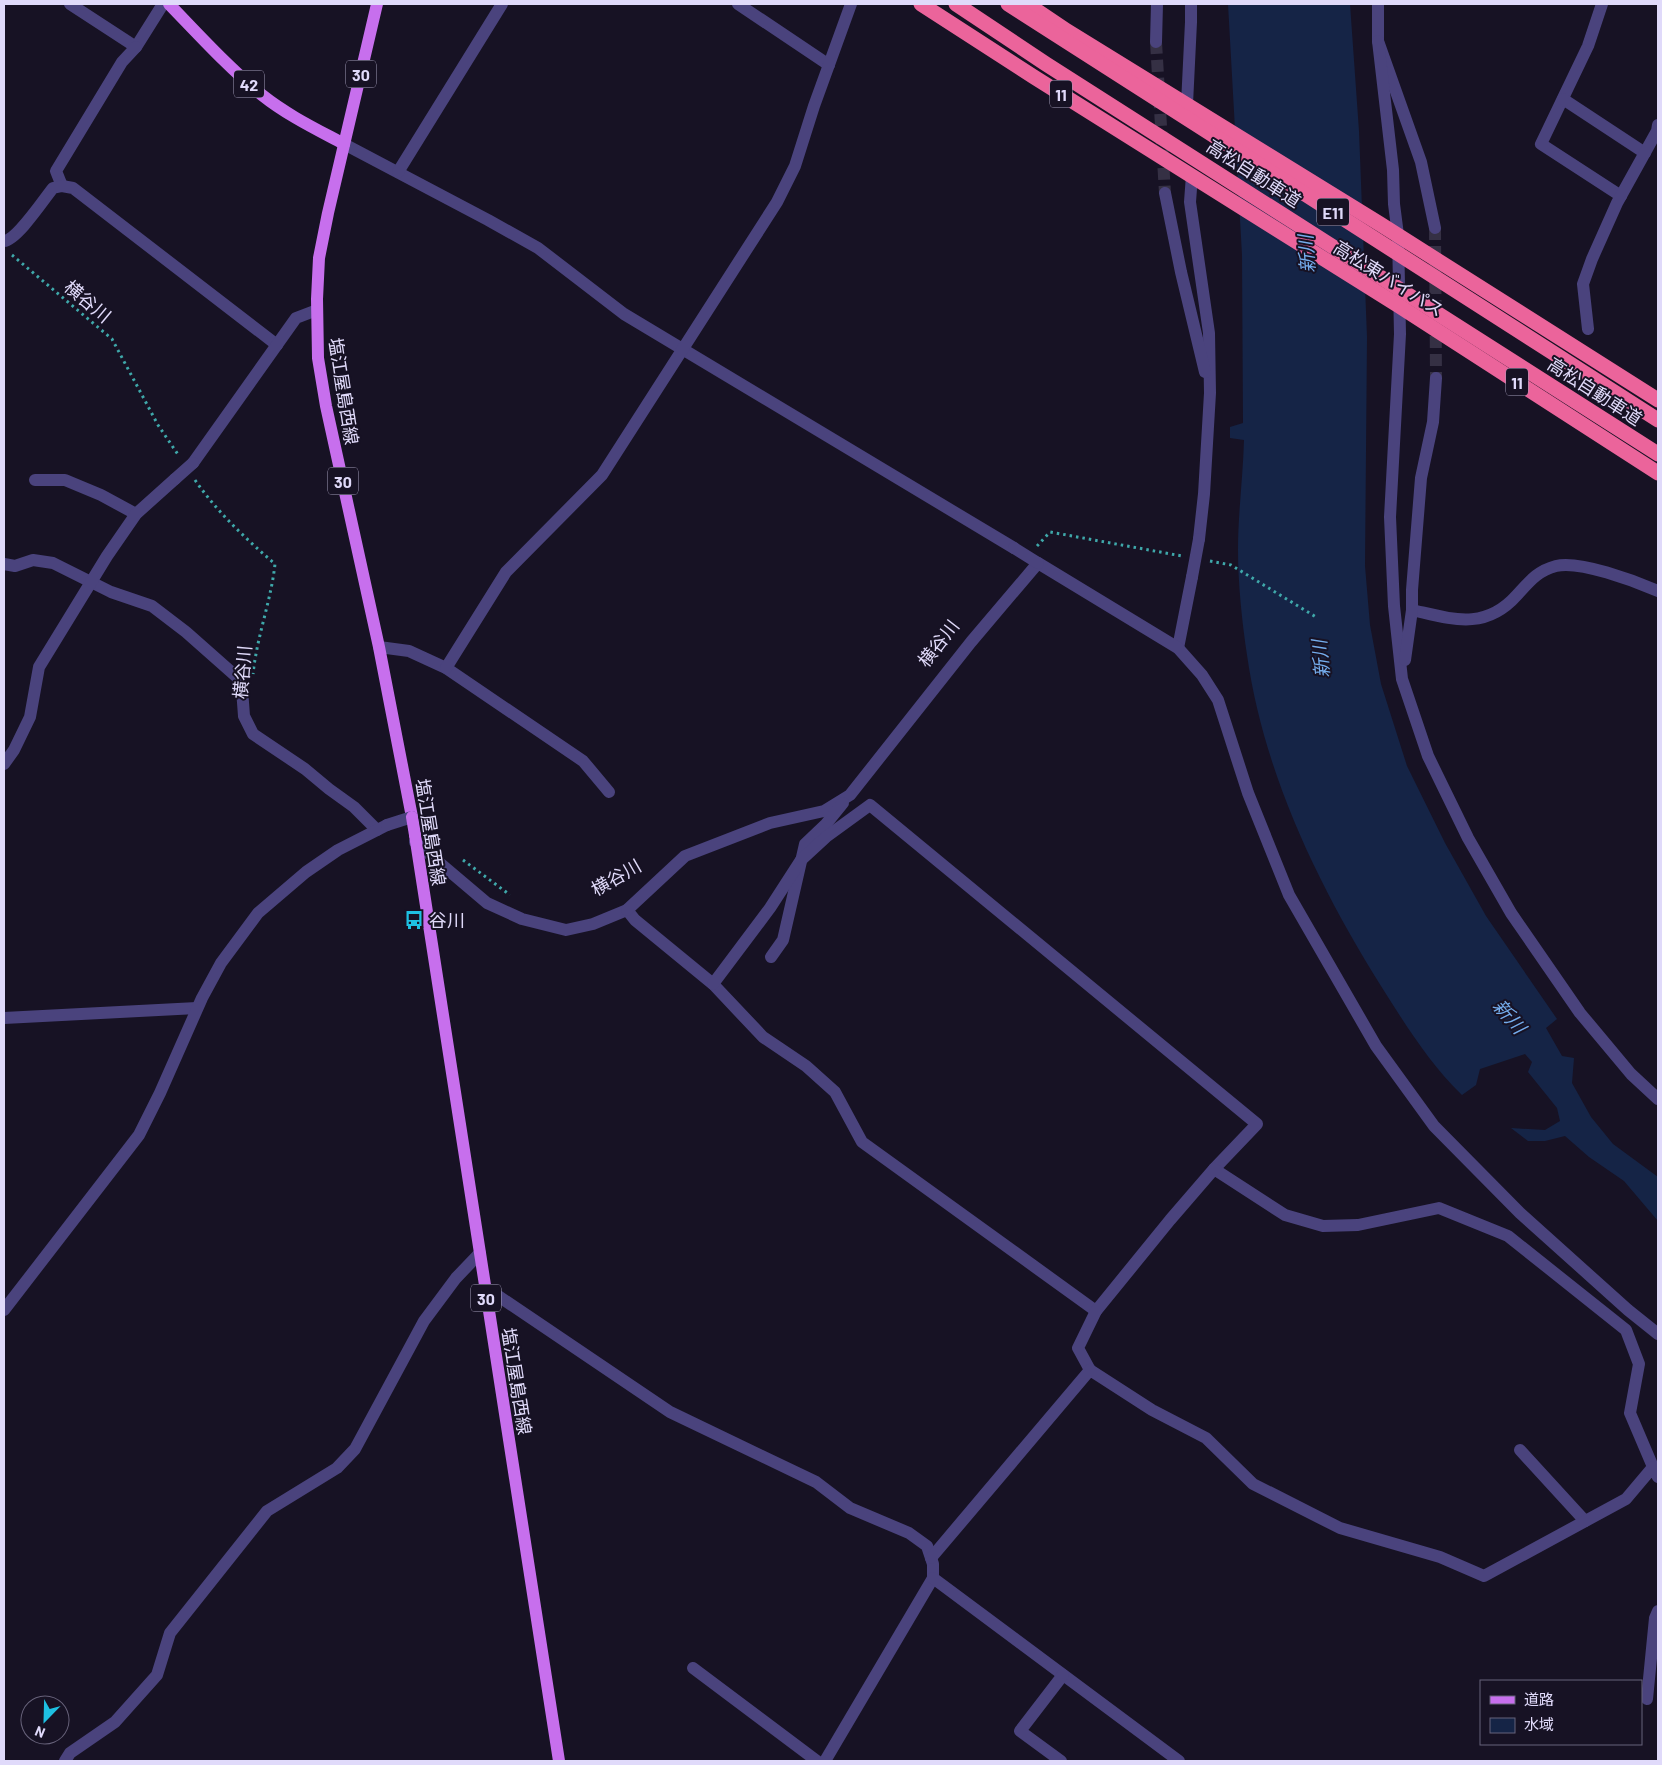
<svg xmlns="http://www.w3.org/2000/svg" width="1662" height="1765" font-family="Barlow,'Noto Sans JP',sans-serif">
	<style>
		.water { fill: #152446 }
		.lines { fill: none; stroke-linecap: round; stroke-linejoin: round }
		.minor-tunnel { stroke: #353044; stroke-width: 12; stroke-dasharray: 12 6; stroke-linecap: butt }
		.path { stroke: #3fa8aa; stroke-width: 3; stroke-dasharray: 2.5 4; stroke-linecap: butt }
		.minor { stroke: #4a437d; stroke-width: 12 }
		.major { stroke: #c76fed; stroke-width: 12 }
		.highway { stroke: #eb649b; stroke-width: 15 }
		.minor-bridge { stroke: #4a437d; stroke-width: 12 }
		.major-bridge { stroke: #c76fed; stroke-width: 12 }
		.highway-bridge { stroke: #eb649b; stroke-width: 15 }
		.labels { text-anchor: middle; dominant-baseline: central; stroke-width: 4; stroke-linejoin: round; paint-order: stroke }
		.shield { fill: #171224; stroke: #a49eba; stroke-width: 1 }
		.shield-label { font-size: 16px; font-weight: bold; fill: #e0dafa }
		.street-label { font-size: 18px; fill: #e0dafa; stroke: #171224 }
		.poi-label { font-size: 18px; fill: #e0dafa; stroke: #171224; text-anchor: start }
		.water-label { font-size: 19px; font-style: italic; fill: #75aded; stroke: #171224 }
	</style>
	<rect width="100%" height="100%" fill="#171224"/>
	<path class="water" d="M 1228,4 L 1350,4 L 1359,131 L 1367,337 L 1365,566 L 1370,625 L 1381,684 L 1407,766 L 1445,843 L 1486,916 L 1557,1019 L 1546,1028 L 1562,1056 L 1574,1058 L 1572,1083 L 1591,1117 L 1613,1144 L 1658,1177 L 1658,1221 L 1624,1181 L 1589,1157 L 1565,1136 L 1545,1141 L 1528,1141 L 1511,1128 L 1545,1130 L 1560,1121 L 1557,1108 L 1528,1072 L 1532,1062 L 1525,1054 L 1480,1069 L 1476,1085 L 1462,1095 C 1429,1063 1405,1024 1381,986 C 1318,885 1264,774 1247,655 C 1242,622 1238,583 1238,550 C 1238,513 1243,477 1244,440 L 1230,438 L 1230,427 L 1243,423 L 1242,255 Z"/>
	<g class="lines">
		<g class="minor-tunnel">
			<polyline points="1156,42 1165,193"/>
			<polyline points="1435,228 1436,378"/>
		</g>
		<g class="path">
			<polyline points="12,255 112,339 158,425 179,456"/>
			<path d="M 195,480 C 217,512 246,539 275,564 C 271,601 257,636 253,674"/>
			<polyline points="1037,546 1050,532 1182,556"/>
			<polyline points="1210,561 1231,565 1316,617"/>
			<polyline points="463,860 510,895"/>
		</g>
		<g class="minor">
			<polyline points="70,4 136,47 163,4"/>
			<polyline points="738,4 829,65"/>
			<polyline points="1378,4 1378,41 1421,162 1435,228"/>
			<polyline points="1602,4 1588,46 1541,144 1621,196"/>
			<polyline points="1378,41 1393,170 1394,204 1398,235 1400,334 1390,517 1394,606 1402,679 1428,756 1468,838 1511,913 1580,1013 1631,1074 1658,1099"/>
			<polyline points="1156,42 1157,4"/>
			<polyline points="1563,99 1645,153"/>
			<polyline points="1187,104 1191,22 1191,4"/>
			<polyline points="344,144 488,220 538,248 624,314 1014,548"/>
			<polyline points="398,172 502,4"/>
			<polyline points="1192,175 1190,202 1209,333 1210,393 1204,494 1199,539"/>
			<polyline points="62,186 56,171 122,62 136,47"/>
			<polyline points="1165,193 1181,272 1205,372"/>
			<path d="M 4,241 C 17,240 44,199 53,188 L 62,186 L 73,188 L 277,345"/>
			<polyline points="1588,329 1583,284 1592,259 1617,203 1657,131 1658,125"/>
			<polyline points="193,463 296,318 317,310"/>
			<polyline points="35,480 65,480 101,495 136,514"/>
			<polyline points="4,564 15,566 33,560 53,563 111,592 152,606 186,632 238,678 242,689 244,716 253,734 305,769 329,789 354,807 377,830"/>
			<path d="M 1412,610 C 1452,619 1485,631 1517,595 C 1529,582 1537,571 1556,566 C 1579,560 1635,581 1658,591"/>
			<polyline points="379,647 409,651 446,668 583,761 609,792"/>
			<polyline points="1178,648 1192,577"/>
			<polyline points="1405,660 1412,610 1412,590 1421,478 1433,422 1436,378"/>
			<polyline points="446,668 506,572 602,475 777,202 795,166 814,106 851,4"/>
			<polyline points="4,764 14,750 30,717 39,667 107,556 136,514 175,479"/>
			<polyline points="415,842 487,903 522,919 566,930 593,924 627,910 635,920 713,984 763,1037 806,1066 835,1092 862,1142 1096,1311"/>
			<polyline points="627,910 685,856 770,823 824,811 850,795 971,642 1038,563 1178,648 1202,675 1218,700 1248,793 1289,895 1376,1046 1434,1126 1520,1213 1628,1310 1658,1334"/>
			<polyline points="771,957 783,940 805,844 826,824 843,803"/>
			<polyline points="713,984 770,908 801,860 826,837 870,805 1257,1124 1214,1169"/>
			<polyline points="4,1018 197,1008"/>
			<polyline points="485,1287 670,1412 816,1482 850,1508 909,1533 927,1546 933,1564 933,1578 825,1761"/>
			<polyline points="4,1310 139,1135 160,1093 202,998 221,963 258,913 306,872 338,850 387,825"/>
			<polyline points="1090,1370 1078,1348 1096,1311 1170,1220 1214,1169 1285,1215 1323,1226 1358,1225 1439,1208 1508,1236 1626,1330 1639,1364 1630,1413 1653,1467"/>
			<polyline points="1520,1450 1585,1521"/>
			<polyline points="931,1558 1090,1370 1152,1410 1206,1438 1253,1484 1340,1528 1440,1557 1484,1576 1626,1499 1653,1467 1658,1477"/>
			<polyline points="933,1578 1179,1761"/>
			<polyline points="693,1668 817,1761"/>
			<polyline points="1647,1699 1655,1618 1658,1611"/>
			<polyline points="65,1761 70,1753 115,1722 157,1675 170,1633 267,1511 337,1468 355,1449 424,1321 456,1278 480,1253"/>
			<polyline points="1061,1761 1020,1731 1063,1675"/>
		</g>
		<g class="major">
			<path d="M 169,4 C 199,35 229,68 262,95 C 287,115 316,129 344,144"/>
			<polyline points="377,4 328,213 319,258 317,299 318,358 326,406 379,647 412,817"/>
			<polyline points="415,835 559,1761"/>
		</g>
		<g class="highway">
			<polyline points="921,4 1034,77 1399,306 1658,473"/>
			<polyline points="1027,4 1067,31 1380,224 1658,400"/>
		</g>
		<g class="minor-bridge">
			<polyline points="175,479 193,463"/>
			<polyline points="1014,548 1038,563"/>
			<polyline points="1192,577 1199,539"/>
			<polyline points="387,825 412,817"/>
		</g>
		<polyline class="major-bridge" points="412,817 415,835"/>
		<g class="highway-bridge">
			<polyline points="956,4 1046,64 1658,454"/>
			<polyline points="1008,4 1658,420"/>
		</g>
	</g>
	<defs>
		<g id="bus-bare" transform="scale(1.5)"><path d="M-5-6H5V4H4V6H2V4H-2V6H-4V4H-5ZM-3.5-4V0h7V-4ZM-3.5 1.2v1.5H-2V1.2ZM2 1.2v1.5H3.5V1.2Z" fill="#1ec0e2" stroke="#171224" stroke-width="2.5" paint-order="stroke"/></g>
	</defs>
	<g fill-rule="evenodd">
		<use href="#bus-bare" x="414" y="920"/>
	</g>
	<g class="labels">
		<g class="shield">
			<rect x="346" y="60.5" width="30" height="27" rx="4"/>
			<rect x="234" y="70.5" width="30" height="27" rx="4"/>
			<rect x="1050" y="80.5" width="22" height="27" rx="4"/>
			<rect x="1317" y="198.5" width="32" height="27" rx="4"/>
			<rect x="1506" y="368.5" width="22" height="27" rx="4"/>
			<rect x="328" y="467.5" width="30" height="27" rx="4"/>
			<rect x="471" y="1284.5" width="30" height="27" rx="4"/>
		</g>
		<g class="shield-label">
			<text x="361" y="74">30</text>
			<text x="249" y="84">42</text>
			<text x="1061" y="94">11</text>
			<text x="1333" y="212">E11</text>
			<text x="1517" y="382">11</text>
			<text x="343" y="481">30</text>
			<text x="486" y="1298">30</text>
		</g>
		<g class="street-label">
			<text transform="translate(1254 173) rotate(33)">高松自動車道</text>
			<text transform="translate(1389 278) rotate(32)">高松東バイパス</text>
			<text transform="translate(88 301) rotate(40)">横谷川</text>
			<text transform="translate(344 391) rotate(81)">塩江屋島西線</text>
			<text transform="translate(1595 391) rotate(33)">高松自動車道</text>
			<text transform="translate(938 643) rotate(-52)">横谷川</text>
			<text transform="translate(242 672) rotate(-85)">横谷川</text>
			<text transform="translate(431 832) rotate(81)">塩江屋島西線</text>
			<text transform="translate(616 877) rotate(-30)">横谷川</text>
			<text transform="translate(517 1381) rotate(81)">塩江屋島西線</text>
		</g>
		<g class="poi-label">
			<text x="429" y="920">谷川</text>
		</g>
		<g class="water-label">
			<text transform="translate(1306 254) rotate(-94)">新川</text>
			<text transform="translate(1320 659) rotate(-95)">新川</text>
			<text transform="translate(1510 1016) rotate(49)">新川</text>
		</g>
	</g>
	<rect width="1662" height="1765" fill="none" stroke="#e0dafa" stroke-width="10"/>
	<rect x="1480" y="1680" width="162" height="65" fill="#171224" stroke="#67627a"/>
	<rect x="1490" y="1696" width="25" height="8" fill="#c76fed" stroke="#67627a"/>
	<text x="1524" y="1705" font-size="15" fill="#e0dafa">道路</text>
	<rect x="1490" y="1718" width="25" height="15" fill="#152446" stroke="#67627a"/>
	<text x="1524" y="1730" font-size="15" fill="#e0dafa">水域</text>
	<g transform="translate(45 1720) rotate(203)"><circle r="24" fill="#171224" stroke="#67627a"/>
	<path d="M0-4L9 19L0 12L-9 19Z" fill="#1ec0e2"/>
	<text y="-8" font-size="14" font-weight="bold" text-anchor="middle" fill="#e0dafa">N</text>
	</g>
</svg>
